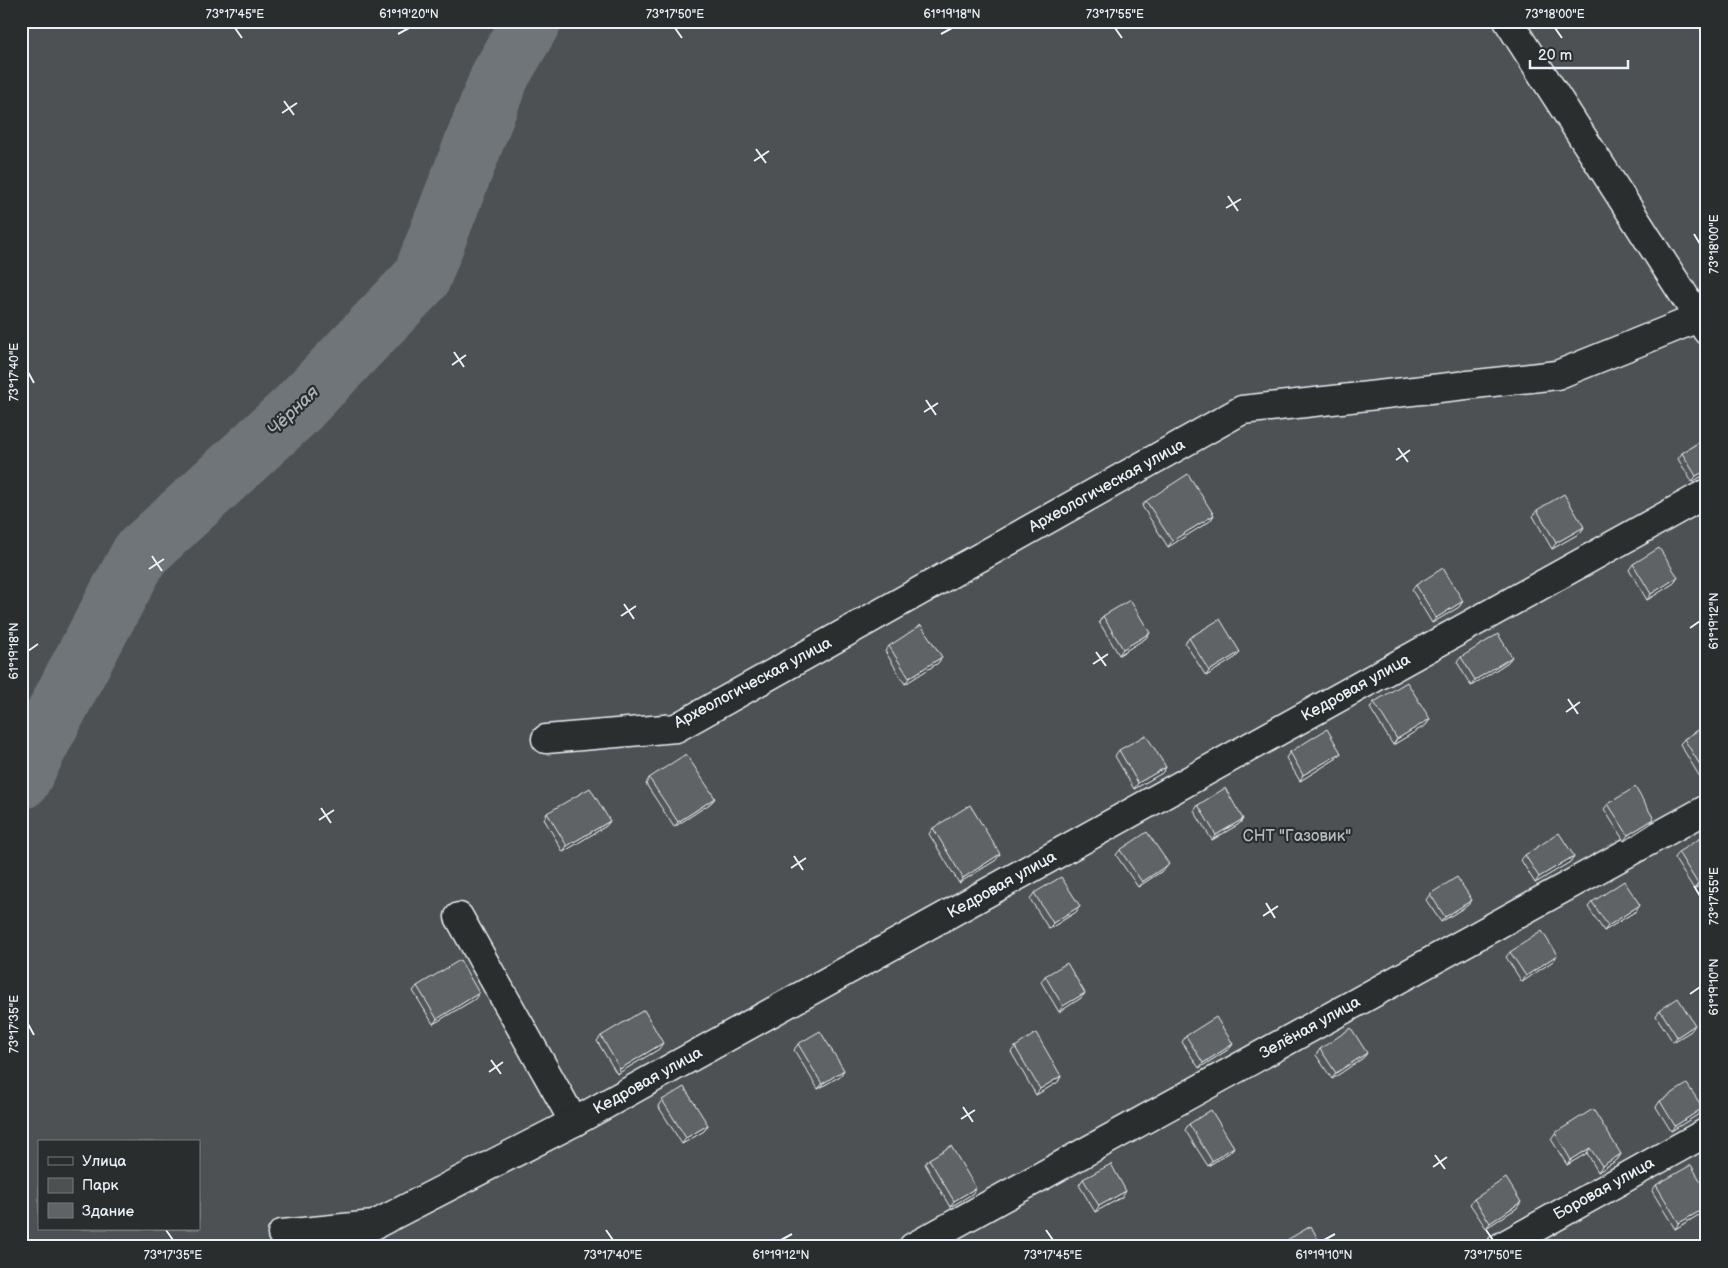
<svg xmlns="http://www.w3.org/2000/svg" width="1728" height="1268" font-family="'Balsamiq Sans',sans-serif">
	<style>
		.green { fill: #4d5152; stroke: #9aa1a5; fill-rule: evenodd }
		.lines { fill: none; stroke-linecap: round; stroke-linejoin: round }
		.river { stroke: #707579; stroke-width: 59 }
		.minor-casing { stroke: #e8f1f8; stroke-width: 31 }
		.minor { stroke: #2a2d2e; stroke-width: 28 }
		.wall { fill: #525557; stroke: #e8f1f8 }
		.shaded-wall { fill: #424547; stroke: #e8f1f8 }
		.building { fill: #5f6365; stroke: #e8f1f8 }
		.ticks { fill: none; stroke: #e8f1f8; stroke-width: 2 }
		.labels { text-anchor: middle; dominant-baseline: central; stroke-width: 4.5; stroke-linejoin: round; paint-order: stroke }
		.street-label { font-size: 16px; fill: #e8f1f8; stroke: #2a2d2e }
		.park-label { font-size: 16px; fill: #b2b9be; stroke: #2a2d2e }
		.water-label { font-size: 18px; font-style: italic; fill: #acb3b8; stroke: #2a2d2e }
		.neatline { fill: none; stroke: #e8f1f8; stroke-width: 2 }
		.ticks-label { font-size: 12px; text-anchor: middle; fill: #e8f1f8 }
	</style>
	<rect width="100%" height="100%" fill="#35393a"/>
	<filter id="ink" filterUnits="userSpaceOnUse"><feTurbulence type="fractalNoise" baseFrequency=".02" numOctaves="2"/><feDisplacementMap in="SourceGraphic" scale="10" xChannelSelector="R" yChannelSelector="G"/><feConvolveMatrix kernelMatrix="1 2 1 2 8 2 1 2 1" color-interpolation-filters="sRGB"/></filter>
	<g filter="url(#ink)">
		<path class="green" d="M 21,21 L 1707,21 L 1707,1247 L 21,1247 ZM 39,1142 L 199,1142 L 199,1229 L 39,1229 Z"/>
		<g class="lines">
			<polyline class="river" points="21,780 72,681 140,554 296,410 421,279 500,76 532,21"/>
			<g class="minor-casing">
				<g id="minor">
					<polyline points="1508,21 1707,331"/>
					<polyline points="546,739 676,728 1242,410 1557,375 1698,318"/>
					<polyline points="459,917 574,1122"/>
					<polyline points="282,1234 374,1225 574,1122 1707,493"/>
					<polyline points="913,1247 1707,809"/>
					<polyline points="1501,1247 1707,1132"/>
				</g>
			</g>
			<use href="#minor" class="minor"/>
		</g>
		<g class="wall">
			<polygon points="1707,437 1707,473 1692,482 1678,459 1682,453"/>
			<polygon points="1146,501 1214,515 1210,521 1168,547 1142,506"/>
			<polygon points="1537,510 1584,527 1580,533 1552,549 1533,516"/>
			<polygon points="1633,564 1678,577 1674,583 1647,600 1629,570"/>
			<polygon points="1416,585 1463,601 1459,607 1432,623 1412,590"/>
			<polygon points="1103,616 1150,633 1146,638 1119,655 1099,622"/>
			<polygon points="1189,638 1240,652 1236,657 1206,676 1185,643"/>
			<polygon points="889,646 942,657 938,663 905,684 885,651"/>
			<polygon points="1461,657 1508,662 1471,686 1457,662"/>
			<polygon points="1374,702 1430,719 1426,725 1393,745 1370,708"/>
			<polygon points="1707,725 1707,779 1703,782 1680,744 1684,739"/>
			<polygon points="1119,750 1166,767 1162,773 1134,789 1115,756"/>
			<polygon points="1290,752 1341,753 1337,758 1300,781 1286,758"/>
			<polygon points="649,778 715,798 711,803 674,827 646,784"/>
			<polygon points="1608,804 1654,819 1650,824 1624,841 1604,809"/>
			<polygon points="1198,805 1243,819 1239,824 1212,840 1194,811"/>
			<polygon points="547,813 610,821 606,826 563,852 544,819"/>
			<polygon points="933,828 996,860 959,883 929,834"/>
			<polygon points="1120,850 1165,869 1138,887 1116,855"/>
			<polygon points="1678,852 1707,881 1694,889 1674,858"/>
			<polygon points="1525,855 1574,856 1570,862 1535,883 1521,860"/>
			<polygon points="1034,893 1080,906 1076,912 1049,929 1030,899"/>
			<polygon points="1430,894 1472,900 1468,905 1441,922 1426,900"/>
			<polygon points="1592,902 1640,905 1636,911 1604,931 1588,907"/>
			<polygon points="1510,952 1557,955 1553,961 1522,982 1506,957"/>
			<polygon points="1045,976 1085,993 1081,998 1059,1012 1041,982"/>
			<polygon points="417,986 475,999 433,1024 413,991"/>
			<polygon points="1660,1010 1691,1031 1673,1042 1656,1016"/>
			<polygon points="601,1036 659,1049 617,1074 597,1041"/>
			<polygon points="1186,1036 1233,1044 1229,1049 1199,1068 1182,1042"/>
			<polygon points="798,1044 844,1070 840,1076 818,1089 794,1050"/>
			<polygon points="1015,1047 1061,1076 1058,1082 1036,1095 1011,1052"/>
			<polygon points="1320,1049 1367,1053 1363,1058 1332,1079 1316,1055"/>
			<polygon points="662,1100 708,1125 704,1131 682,1144 658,1106"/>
			<polygon points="1660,1101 1699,1114 1671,1131 1656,1107"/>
			<polygon points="1189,1124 1234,1147 1230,1152 1208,1166 1185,1130"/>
			<polygon points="1555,1133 1621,1154 1617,1160 1598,1172 1587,1153 1567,1165 1551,1139"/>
			<polygon points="929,1159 972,1194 950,1207 925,1164"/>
			<polygon points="1083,1179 1122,1197 1095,1212 1079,1185"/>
			<polygon points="1656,1185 1707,1192 1707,1210 1675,1229 1652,1191"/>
			<polygon points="1474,1199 1517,1208 1486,1228 1470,1204"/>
			<polygon points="1287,1240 1322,1247 1284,1247 1283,1246"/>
		</g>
		<g class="shaded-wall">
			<polygon points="1707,470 1707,473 1692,482 1696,476"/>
			<polygon points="1214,515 1210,521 1168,547 1172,541"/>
			<polygon points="1584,527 1580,533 1552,549 1556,543"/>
			<polygon points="1678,577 1674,583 1647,600 1651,594"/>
			<polygon points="1463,601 1459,607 1432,623 1436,618"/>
			<polygon points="1150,633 1146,638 1119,655 1123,649"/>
			<polygon points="1240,652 1236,657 1206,676 1209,671"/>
			<polygon points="942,657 938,663 905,684 909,678"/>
			<polygon points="1512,657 1508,662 1471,686 1475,680"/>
			<polygon points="1430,719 1426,725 1393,745 1397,739"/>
			<polygon points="1341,753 1337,758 1300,781 1303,775"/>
			<polygon points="1166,767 1162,773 1134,789 1138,783"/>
			<polygon points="715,798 711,803 674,827 678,822"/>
			<polygon points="1243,819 1239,824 1212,840 1216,835"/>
			<polygon points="1654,819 1650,824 1624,841 1628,835"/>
			<polygon points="610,821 606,826 563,852 567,846"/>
			<polygon points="1000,854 996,860 959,883 963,878"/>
			<polygon points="1574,856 1570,862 1535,883 1539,877"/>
			<polygon points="1169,864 1165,869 1138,887 1142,882"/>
			<polygon points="1707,878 1707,881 1694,889 1698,884"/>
			<polygon points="1472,900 1468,905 1441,922 1445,917"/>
			<polygon points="1640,905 1636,911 1604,931 1608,926"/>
			<polygon points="1080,906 1076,912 1049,929 1053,923"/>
			<polygon points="1557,955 1553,961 1522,982 1526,976"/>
			<polygon points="479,993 475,999 433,1024 437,1019"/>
			<polygon points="1085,993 1081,998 1059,1012 1063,1006"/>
			<polygon points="1695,1025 1691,1031 1673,1042 1677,1037"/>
			<polygon points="663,1043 659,1049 617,1074 620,1069"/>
			<polygon points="1233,1044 1229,1049 1199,1068 1203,1063"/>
			<polygon points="1367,1053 1363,1058 1332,1079 1336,1073"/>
			<polygon points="844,1070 840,1076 818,1089 822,1084"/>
			<polygon points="1061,1076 1058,1082 1036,1095 1040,1089"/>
			<polygon points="1703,1108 1699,1114 1671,1131 1675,1126"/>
			<polygon points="708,1125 704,1131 682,1144 686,1138"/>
			<polygon points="1234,1147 1230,1152 1208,1166 1212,1161"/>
			<polygon points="1590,1148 1587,1153 1567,1165 1571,1160"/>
			<polygon points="1621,1154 1617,1160 1598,1172 1602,1166"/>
			<polygon points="976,1188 972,1194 950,1207 954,1201"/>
			<polygon points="1126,1191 1122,1197 1095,1212 1099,1206"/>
			<polygon points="1521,1202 1517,1208 1486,1228 1490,1223"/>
			<polygon points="1707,1207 1707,1210 1675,1229 1679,1223"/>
		</g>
		<g class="building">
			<polygon points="1707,437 1707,470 1696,476 1682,453"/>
			<polygon points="1188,474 1214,515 1172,541 1146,501"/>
			<polygon points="1564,494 1584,527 1556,543 1537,510"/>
			<polygon points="1659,548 1678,577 1651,594 1633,564"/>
			<polygon points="1443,568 1463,601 1436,618 1416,585"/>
			<polygon points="1130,600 1150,633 1123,649 1103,616"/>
			<polygon points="1220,619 1240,652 1209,671 1189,638"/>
			<polygon points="921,625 942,657 909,678 889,646"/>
			<polygon points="1498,634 1512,657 1475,680 1461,657"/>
			<polygon points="1407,682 1430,719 1397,739 1374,702"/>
			<polygon points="1707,725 1707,776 1684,739"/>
			<polygon points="1327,729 1341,753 1303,775 1290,752"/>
			<polygon points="1146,735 1166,767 1138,783 1119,750"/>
			<polygon points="686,754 715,798 678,822 649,778"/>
			<polygon points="1635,787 1654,819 1628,835 1608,804"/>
			<polygon points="590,788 610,821 567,846 547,813"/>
			<polygon points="1225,788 1243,819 1216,835 1198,805"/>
			<polygon points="970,805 1000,854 963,878 933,828"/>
			<polygon points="1147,832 1169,864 1142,882 1120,850"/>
			<polygon points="1559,833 1574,856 1539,877 1525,855"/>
			<polygon points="1701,838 1707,847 1707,878 1698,884 1678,852"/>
			<polygon points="1061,877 1080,906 1053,923 1034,893"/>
			<polygon points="1457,877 1472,900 1445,917 1430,894"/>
			<polygon points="1624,881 1640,905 1608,926 1592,902"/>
			<polygon points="1542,931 1557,955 1526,976 1510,952"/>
			<polygon points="460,960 479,993 437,1019 417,986"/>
			<polygon points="1067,963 1085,993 1063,1006 1045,976"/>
			<polygon points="1678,998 1695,1025 1677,1037 1660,1010"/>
			<polygon points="644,1010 663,1043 620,1069 601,1036"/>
			<polygon points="1216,1017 1233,1044 1203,1063 1186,1036"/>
			<polygon points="1351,1028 1367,1053 1336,1073 1320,1049"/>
			<polygon points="820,1031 844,1070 822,1084 798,1044"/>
			<polygon points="1036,1033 1061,1076 1040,1089 1015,1047"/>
			<polygon points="1687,1084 1703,1108 1675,1126 1660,1101"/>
			<polygon points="684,1087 708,1125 686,1138 662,1100"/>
			<polygon points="1593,1109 1621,1154 1602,1166 1590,1148 1571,1160 1555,1133"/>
			<polygon points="1211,1110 1234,1147 1212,1161 1189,1124"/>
			<polygon points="951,1146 976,1188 954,1201 929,1159"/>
			<polygon points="1111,1164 1126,1191 1099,1206 1083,1179"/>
			<polygon points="1691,1165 1707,1192 1707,1207 1679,1223 1656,1185"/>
			<polygon points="1506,1178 1521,1202 1490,1223 1474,1199"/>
			<polygon points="1311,1226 1322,1247 1291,1247 1287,1240"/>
		</g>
	</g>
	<path class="ticks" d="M 235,28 L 242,38M 675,28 L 682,38M 1115,28 L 1122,38M 1555,28 L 1562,38M 398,34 L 409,28M 941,34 L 952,28M 284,101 L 294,115M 282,113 L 297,103M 756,149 L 766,163M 754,161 L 769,151M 1228,196 L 1238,211M 1226,208 L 1241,199M 1694,234 L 1700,244M 454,352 L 464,367M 452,365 L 466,355M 28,372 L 34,383M 926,400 L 936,415M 924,412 L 938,403M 1398,448 L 1408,462M 1396,460 L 1410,450M 152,556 L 162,571M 149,569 L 164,559M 624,604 L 634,619M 621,616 L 636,606M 1690,628 L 1700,621M 28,651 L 38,644M 1096,652 L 1106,666M 1093,664 L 1108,654M 1568,699 L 1578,714M 1566,712 L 1580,702M 321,808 L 331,823M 319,820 L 334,810M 794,856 L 803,870M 791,868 L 806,858M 1694,886 L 1700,896M 1266,903 L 1275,918M 1263,916 L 1278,906M 1690,994 L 1700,987M 28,1024 L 34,1035M 491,1060 L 501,1074M 489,1072 L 503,1062M 963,1107 L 973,1122M 961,1119 L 975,1110M 1435,1155 L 1445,1169M 1433,1167 L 1447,1157M 166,1230 L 173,1240M 606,1230 L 613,1240M 1046,1230 L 1053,1240M 1486,1230 L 1493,1240M 781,1240 L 792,1234M 1324,1240 L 1335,1234"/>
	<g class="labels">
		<g class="street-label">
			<text transform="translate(1107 486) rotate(-29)">Археологическая улица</text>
			<text transform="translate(753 683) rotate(-28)">Археологическая улица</text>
			<text transform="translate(1356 688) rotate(-29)">Кедровая улица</text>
			<text transform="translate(1002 885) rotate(-29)">Кедровая улица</text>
			<text transform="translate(1310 1028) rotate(-29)">Зелёная улица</text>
			<text transform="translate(648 1081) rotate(-29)">Кедровая улица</text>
			<text transform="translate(1604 1189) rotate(-29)">Боровая улица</text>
		</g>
		<g class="park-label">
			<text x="1297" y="836">СНТ "Газовик"</text>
		</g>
		<g class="water-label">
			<text transform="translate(293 411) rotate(-44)">Чёрная</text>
		</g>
	</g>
	<rect width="1728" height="1268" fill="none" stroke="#2a2d2e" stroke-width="55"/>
	<rect x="38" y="1140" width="162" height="90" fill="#2a2d2e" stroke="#767b7f"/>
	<rect x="48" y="1157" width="25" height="8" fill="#2a2d2e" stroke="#767b7f"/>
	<text x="82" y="1166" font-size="15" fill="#e8f1f8">Улица</text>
	<rect x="48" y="1178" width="25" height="15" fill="#4d5152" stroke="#767b7f"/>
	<text x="82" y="1190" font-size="15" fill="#e8f1f8">Парк</text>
	<rect x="48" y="1203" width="25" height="15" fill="#5f6365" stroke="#767b7f"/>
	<text x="82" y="1216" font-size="15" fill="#e8f1f8">Здание</text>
	<path d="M1530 60v8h98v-8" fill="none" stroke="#e8f1f8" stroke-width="2.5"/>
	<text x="1538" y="60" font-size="15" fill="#e8f1f8" stroke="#2a2d2e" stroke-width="4" paint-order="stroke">20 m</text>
	<rect x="28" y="28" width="1672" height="1212" class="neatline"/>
	<g class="ticks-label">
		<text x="235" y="18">73°17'45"E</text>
		<text x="409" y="18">61°19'20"N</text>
		<text x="675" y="18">73°17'50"E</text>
		<text x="952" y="18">61°19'18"N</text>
		<text x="1115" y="18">73°17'55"E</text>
		<text x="1555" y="18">73°18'00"E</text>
		<text transform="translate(1714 244) rotate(-90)" y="4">73°18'00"E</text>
		<text transform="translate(14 372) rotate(-90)" y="4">73°17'40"E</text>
		<text transform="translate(1714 621) rotate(-90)" y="4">61°19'12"N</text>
		<text transform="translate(14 651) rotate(-90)" y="4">61°19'18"N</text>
		<text transform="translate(1714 896) rotate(-90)" y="4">73°17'55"E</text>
		<text transform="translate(1714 987) rotate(-90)" y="4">61°19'10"N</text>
		<text transform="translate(14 1024) rotate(-90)" y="4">73°17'35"E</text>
		<text x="173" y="1259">73°17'35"E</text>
		<text x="613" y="1259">73°17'40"E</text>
		<text x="781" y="1259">61°19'12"N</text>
		<text x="1053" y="1259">73°17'45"E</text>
		<text x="1324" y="1259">61°19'10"N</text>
		<text x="1493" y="1259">73°17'50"E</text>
	</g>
</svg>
